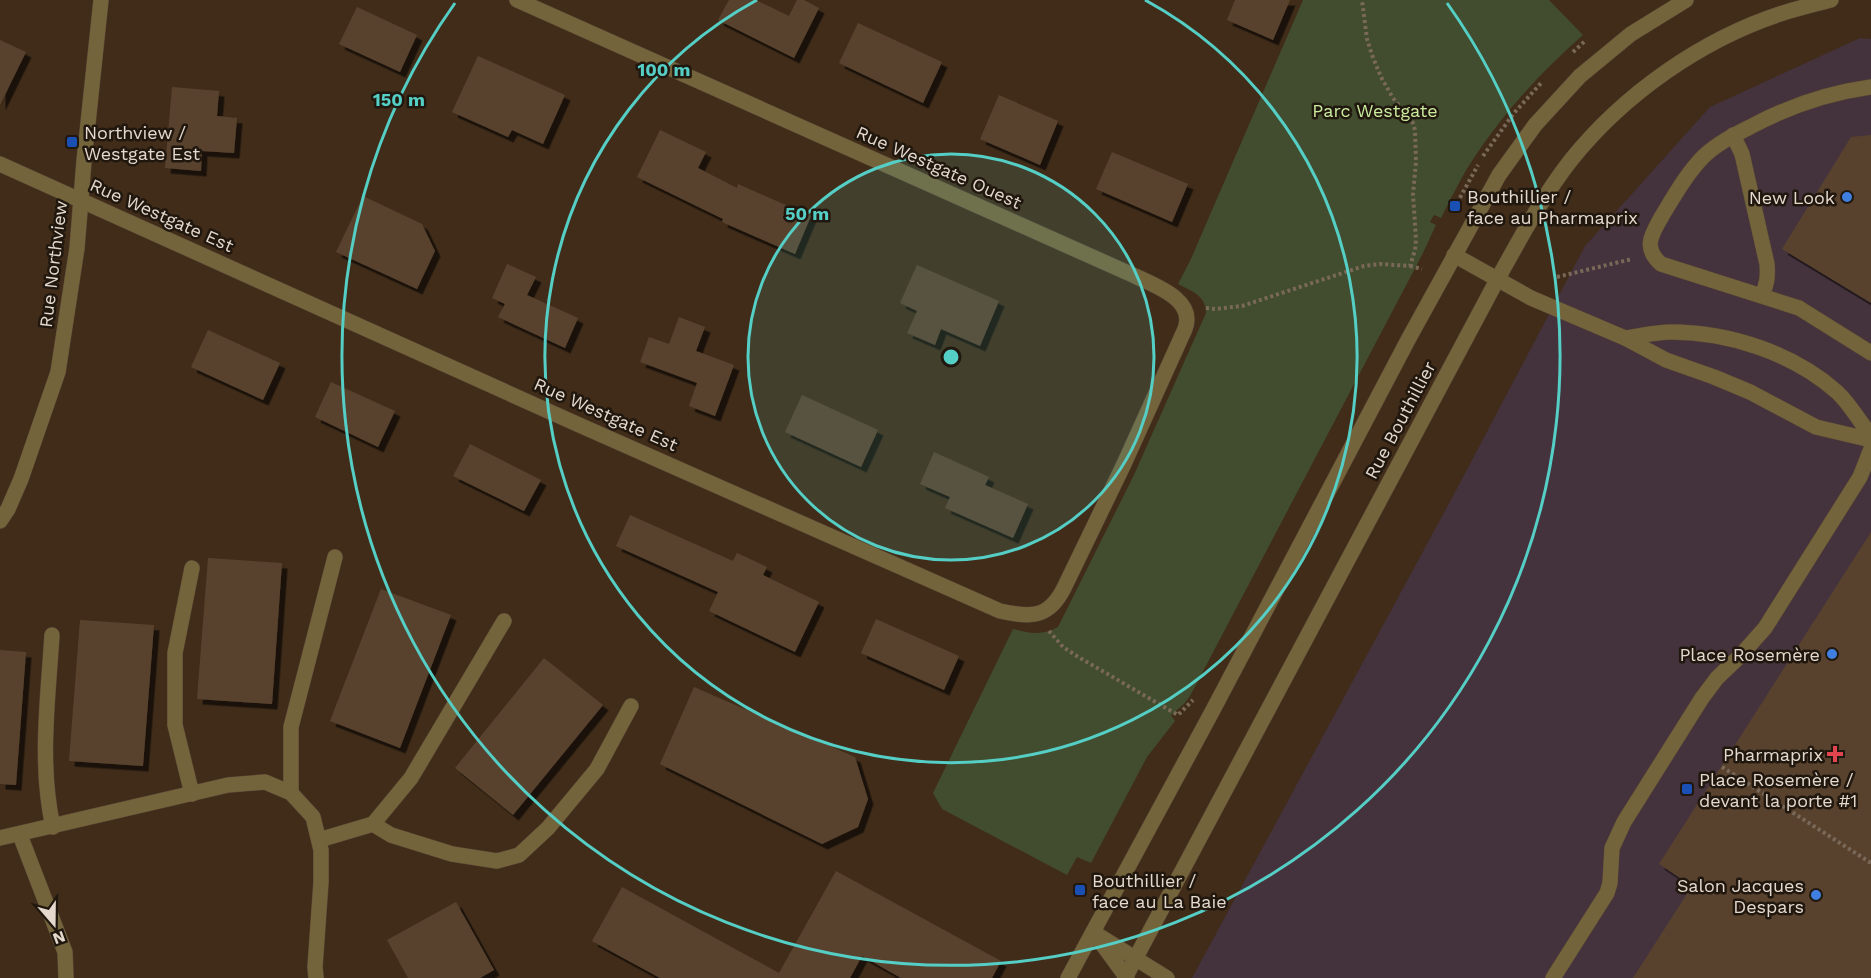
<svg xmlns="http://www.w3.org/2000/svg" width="1871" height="978" font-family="'Work Sans',sans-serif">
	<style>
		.commercial { fill: #44323c }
		.green { fill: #414d2e }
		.building { fill: #58432f; filter: url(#shadow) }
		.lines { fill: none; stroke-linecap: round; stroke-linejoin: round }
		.service-casing { stroke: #5a4836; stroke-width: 16 }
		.minor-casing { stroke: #5a4836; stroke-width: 16 }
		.tertiary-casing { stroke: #5a4836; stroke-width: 16 }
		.path { stroke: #7a6959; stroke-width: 4; stroke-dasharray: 3 3; stroke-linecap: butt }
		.service { stroke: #74643c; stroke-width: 15 }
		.minor { stroke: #74643c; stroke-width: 15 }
		.tertiary { stroke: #74643c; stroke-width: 15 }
		.ring { fill: none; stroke: #55cec5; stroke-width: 3 }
		.transit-dot { fill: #1a4fb4; stroke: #20170e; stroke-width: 2 }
		.shop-dot { fill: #3f7fe0; stroke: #20170e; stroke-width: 2 }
		.health-dot { fill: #e0444e; stroke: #20170e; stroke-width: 2 }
		.labels { text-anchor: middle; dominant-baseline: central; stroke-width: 5; stroke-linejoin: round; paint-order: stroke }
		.park-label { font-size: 18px; fill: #cbeb9e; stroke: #20170e }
		.poi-label { font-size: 18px; fill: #e5d8cd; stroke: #20170e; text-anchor: start }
		.street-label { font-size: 18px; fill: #e5d8cd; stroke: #20170e }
		.centre { fill: #55cec5; stroke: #20170e; stroke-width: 3 }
		.ring-label { font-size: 18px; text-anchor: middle; font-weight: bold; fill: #55cec5; stroke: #20170e; stroke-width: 5; stroke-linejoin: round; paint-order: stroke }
	</style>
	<defs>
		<filter id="shadow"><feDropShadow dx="5.5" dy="5.5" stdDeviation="0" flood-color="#0009"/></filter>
	</defs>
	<rect width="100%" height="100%" fill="#402c19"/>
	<polygon class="commercial" points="1860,38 1871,39 1871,978 1192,978 1453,496 1585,246 1710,107"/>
	<path class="green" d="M 1303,0 L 1549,0 L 1583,35 C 1540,73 1503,113 1472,161 C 1460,179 1451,199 1441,218 L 1434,215 L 1430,222 L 1436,225 L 1422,255 L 1190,696 L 1184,704 L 1171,715 L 1175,721 L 1147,757 L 1091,863 L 1077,857 L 1067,875 L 942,809 L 933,793 L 1013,629 C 1029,633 1043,636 1058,627 L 1133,477 L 1206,313 C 1206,295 1191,291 1178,284 L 1190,261 Z"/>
	<g class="building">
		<polygon points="729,0 756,0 789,16 797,0 804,0 819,8 794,58 718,20"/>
		<polygon points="1235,0 1290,0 1273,40 1227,20"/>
		<polygon points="357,7 417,35 400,72 339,44"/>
		<polygon points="858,23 942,62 923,103 839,63"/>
		<polygon points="0,40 26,52 0,105"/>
		<polygon points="478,56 565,95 543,144 512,130 508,137 452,112"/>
		<polygon points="172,87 219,91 217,116 237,118 234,153 202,151 201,171 165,168"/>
		<polygon points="999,95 1058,121 1040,165 980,139"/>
		<polygon points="660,130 706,152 698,168 737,188 738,184 811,216 795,254 722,222 723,219 637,177"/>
		<polygon points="1871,135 1871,303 1782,249 1851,137"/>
		<polygon points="1112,152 1188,184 1172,222 1096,189"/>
		<polygon points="363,196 422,224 435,251 417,289 336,252"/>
		<polygon points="507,264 536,277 527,295 578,318 565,348 498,317 505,304 492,298"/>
		<polygon points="917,265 999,301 980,346 941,329 935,345 907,333 917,311 900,303"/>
		<polygon points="679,317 705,327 696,351 734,365 715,416 689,406 697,383 640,362 649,337 669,344"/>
		<polygon points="208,330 280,363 263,400 191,367"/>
		<polygon points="331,382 395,411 378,447 315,417"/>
		<polygon points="802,395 878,430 861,467 785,432"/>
		<polygon points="470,444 541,480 524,511 453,476"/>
		<polygon points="934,452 989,477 985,485 1028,504 1013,538 945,508 950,497 920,484"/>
		<polygon points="630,515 733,561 737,553 767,567 763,575 819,602 795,652 709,611 718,592 616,546"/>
		<polygon points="1871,532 1871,978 1633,978 1692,886 1659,864"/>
		<polygon points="208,558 282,563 272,704 197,699"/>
		<polygon points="381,589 451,615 400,748 330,721"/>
		<polygon points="876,619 959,656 944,690 861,653"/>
		<polygon points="80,620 154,625 143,766 69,761"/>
		<polygon points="0,650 26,652 16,785 0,784"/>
		<polygon points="544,658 603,705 513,815 455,768"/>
		<polygon points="694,687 855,757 868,799 858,827 822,844 660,764"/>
		<polygon points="836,871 1001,961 992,978 901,978 862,956 850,978 660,978 592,941 622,887 779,973"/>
		<polygon points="456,902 494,970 480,978 408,978 387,940"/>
	</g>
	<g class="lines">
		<g class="service-casing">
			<g id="service">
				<path d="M 1871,87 C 1828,93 1789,106 1750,127 C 1734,135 1718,143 1704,156 C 1687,173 1674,196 1662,216 C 1652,234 1642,247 1661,264 L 1799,308 L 1871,353"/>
				<path d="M 1733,135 L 1742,154 L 1767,264 C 1768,277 1767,284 1762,295"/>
				<polyline points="1454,255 1531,298 1625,338 1666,360 1714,377 1750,392 1816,427 1871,440"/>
				<path d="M 1625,338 C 1640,336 1656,332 1671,332 C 1729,332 1793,353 1837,392 C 1850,404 1860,422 1871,436"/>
				<polyline points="192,568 175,653 175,725 192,794"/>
				<path d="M 52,635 C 48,699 39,764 53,827"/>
				<polyline points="291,793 291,727 335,557"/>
				<polyline points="373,824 391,835 452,854 497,861 519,855 548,828 597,769 631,706"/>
				<polyline points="20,835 65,952 66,978"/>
				<polyline points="319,840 373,824 411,778 504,621"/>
				<polyline points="1093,932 1167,978"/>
				<polyline points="1100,941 1127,978"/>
				<polyline points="1553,978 1607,893 1610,883 1612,848 1624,822 1702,698 1717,678 1740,656 1765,628 1860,477 1871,449"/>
			</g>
		</g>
		<g class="minor-casing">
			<g id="minor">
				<path d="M 0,164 L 577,424 L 1000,611 C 1031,618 1049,618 1064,588 L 1124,464 L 1185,329 C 1196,300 1156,286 1135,276 L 517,0"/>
				<polyline points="0,521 8,509 21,479 58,372 77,248 84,161 101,0"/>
				<polyline points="0,838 228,785 265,782 291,793 313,817 321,850 321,882 315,967 316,978"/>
			</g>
		</g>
		<g class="tertiary-casing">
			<g id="tertiary">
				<polyline points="1068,978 1213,710 1409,338 1499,175 1535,125 1580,76 1631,34 1686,0"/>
				<path d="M 1125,978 L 1497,280 C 1520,239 1542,197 1571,160 C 1624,94 1702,39 1783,13 C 1799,8 1815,4 1831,0"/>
			</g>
		</g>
		<g class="path">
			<polyline points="1573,52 1585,41"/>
			<polyline points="1483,156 1514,113 1542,82"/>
			<polyline points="1457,203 1478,165"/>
			<polyline points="1410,266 1422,269"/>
			<polyline points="1557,277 1632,259"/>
			<polyline points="1206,308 1215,309 1242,306 1364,266 1380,264 1410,266 1415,250 1416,240 1413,194 1416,162 1415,130 1413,123 1393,98 1381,77 1372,55 1367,39 1362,0"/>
			<polyline points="1049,631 1063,647 1080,658 1178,715 1193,700"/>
			<polyline points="1722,767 1871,863"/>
		</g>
		<use href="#service" class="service"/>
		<use href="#minor" class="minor"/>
		<use href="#tertiary" class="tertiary"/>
	</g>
	<circle cx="951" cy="357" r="203" fill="#55cec5" fill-opacity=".12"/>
	<g class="ring">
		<circle cx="951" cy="357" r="203"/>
		<path d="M1145 0A406 406 0 1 1 757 0"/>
		<path d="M1447 3A609 609 0 1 1 455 3"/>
	</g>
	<g class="transit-dot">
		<rect x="66" y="136" width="12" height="12" rx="3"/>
		<rect x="1449" y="200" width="12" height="12" rx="3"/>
		<rect x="1681" y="783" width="12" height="12" rx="3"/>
		<rect x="1074" y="884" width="12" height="12" rx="3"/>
	</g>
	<g class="shop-dot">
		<circle cx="1847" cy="197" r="6"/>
		<circle cx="1832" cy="654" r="6"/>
		<circle cx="1816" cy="895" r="6"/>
	</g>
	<path class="health-dot" d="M1832 745h6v6h6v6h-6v6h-6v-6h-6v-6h6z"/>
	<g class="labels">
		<g class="park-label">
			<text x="1375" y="110">Parc Westgate</text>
		</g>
		<g class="poi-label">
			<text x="84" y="132">Northview /<tspan x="84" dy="21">Westgate Est</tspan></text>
			<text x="1467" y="196">Bouthillier /<tspan x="1467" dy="21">face au Pharmaprix</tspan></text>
			<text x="1835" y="197" text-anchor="end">New Look</text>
			<text x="1820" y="654" text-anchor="end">Place Rosemère</text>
			<text x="1823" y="754" text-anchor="end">Pharmaprix</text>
			<text x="1699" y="779">Place Rosemère /<tspan x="1699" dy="21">devant la porte #1</tspan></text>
			<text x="1092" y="880">Bouthillier /<tspan x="1092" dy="21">face au La Baie</tspan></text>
			<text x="1804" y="885" text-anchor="end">Salon Jacques<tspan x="1804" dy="21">Despars</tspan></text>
		</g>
		<g class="street-label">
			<text transform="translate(939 167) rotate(24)">Rue Westgate Ouest</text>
			<text transform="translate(162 215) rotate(24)">Rue Westgate Est</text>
			<text transform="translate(53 264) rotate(-83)">Rue Northview</text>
			<text transform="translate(606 414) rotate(24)">Rue Westgate Est</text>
			<text transform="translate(1400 420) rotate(-62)">Rue Bouthillier</text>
		</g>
	</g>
	<circle cx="951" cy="357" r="9" class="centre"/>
	<g class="ring-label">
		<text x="664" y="76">100 m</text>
		<text x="399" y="106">150 m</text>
		<text x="807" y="220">50 m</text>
	</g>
	<g transform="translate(54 924) rotate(160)" stroke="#20170e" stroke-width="4.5" paint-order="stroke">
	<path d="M0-4.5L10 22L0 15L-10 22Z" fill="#e5d8cd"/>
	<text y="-9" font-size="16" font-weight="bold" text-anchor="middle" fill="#e5d8cd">N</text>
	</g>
</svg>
